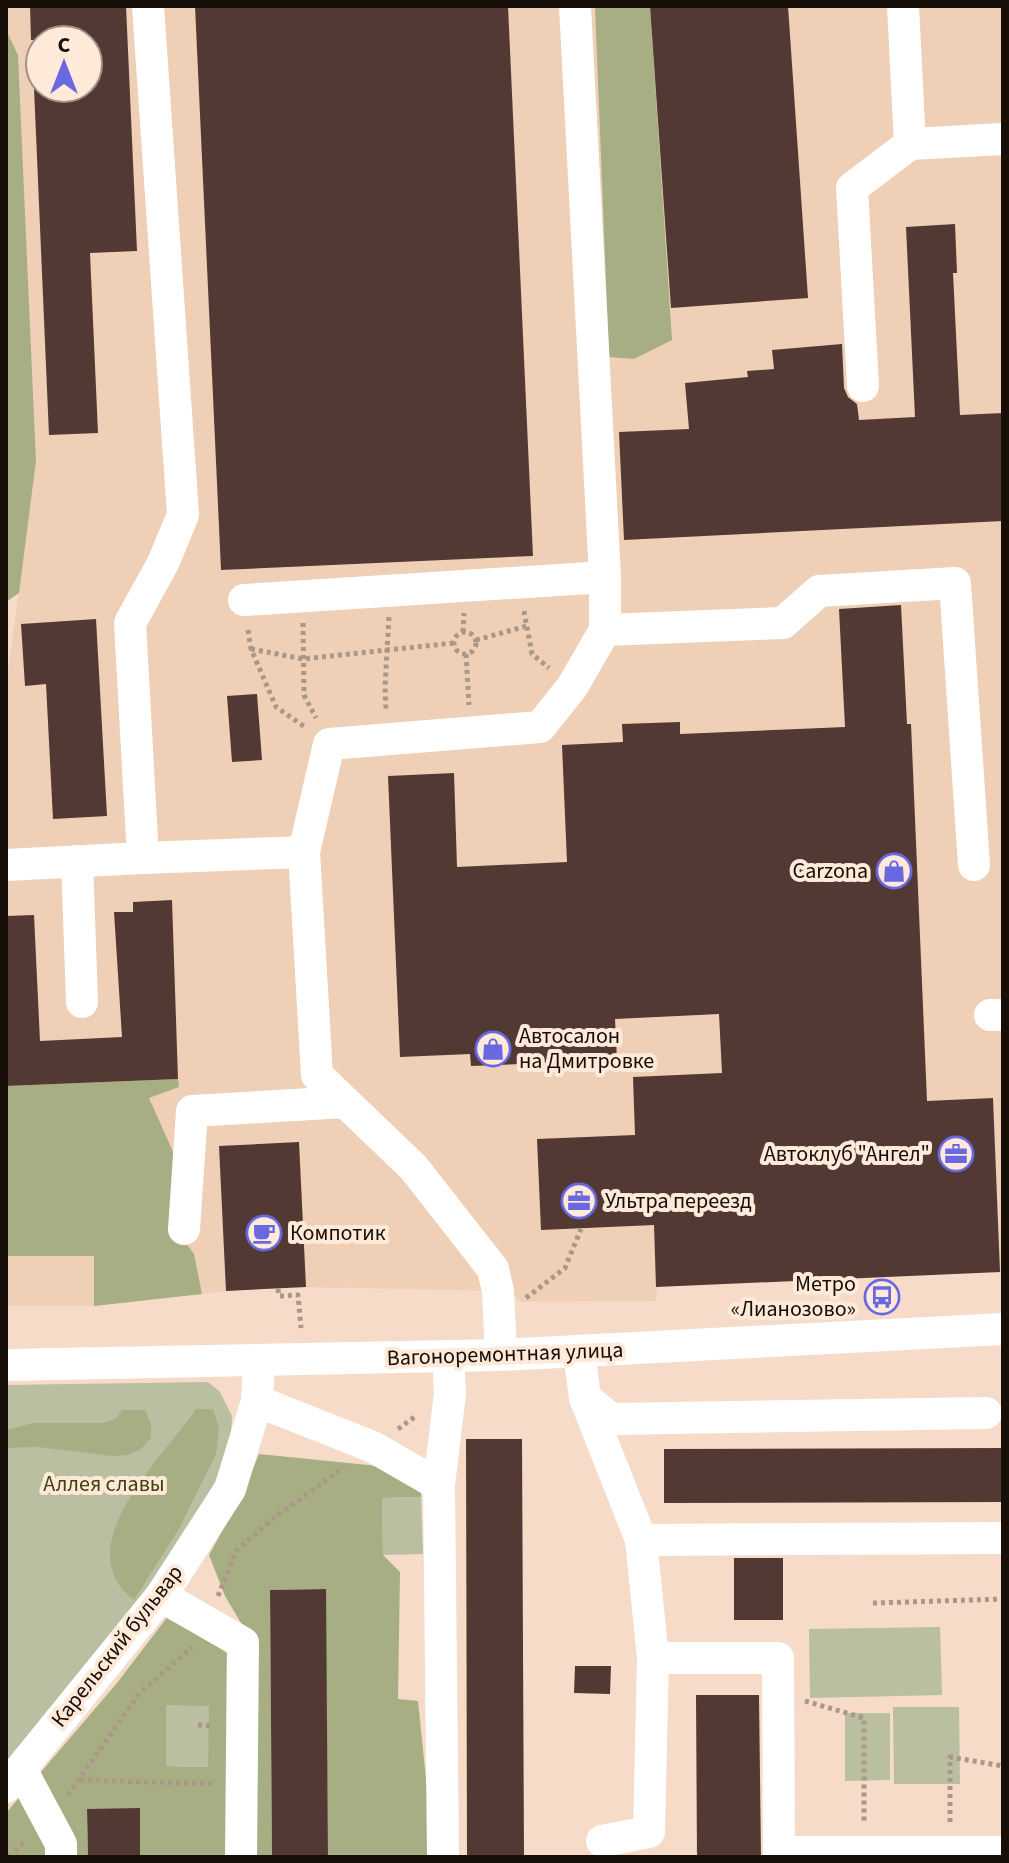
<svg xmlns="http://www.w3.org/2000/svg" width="1009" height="1863" font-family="'Source Sans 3',sans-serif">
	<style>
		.built { fill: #efcfb6; fill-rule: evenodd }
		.green { fill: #b9bfa0 }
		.forest { fill: #a7ae84; fill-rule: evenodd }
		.building { fill: #533934 }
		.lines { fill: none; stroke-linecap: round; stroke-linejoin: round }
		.path { stroke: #ab9788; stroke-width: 5; stroke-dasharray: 4 4; stroke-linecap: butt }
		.minor { stroke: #fff; stroke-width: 32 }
		.labels { text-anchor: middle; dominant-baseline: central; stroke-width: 8; stroke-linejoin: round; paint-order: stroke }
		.poi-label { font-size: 22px; fill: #160e07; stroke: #ffeada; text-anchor: end }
		.street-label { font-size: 22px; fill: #160e07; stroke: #ffeada }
		.park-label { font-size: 22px; fill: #3c4210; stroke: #ffeada }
	</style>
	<rect width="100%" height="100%" fill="#f5dbc8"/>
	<path class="built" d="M 6,6 L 1003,6 L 1003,1281 L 1000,1272 L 657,1286 L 656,1301 L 521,1302 L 509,1291 L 306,1287 L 226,1291 L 94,1306 L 6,1306 L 6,687 L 36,461 L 18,55 L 6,30 ZM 40,40 L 88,40 L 88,88 L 40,88 Z"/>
	<g class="green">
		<polygon points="208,1382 220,1392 232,1416 231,1434 218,1477 155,1592 6,1775 6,1385"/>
		<polygon points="421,1497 423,1554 383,1555 382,1498"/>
		<polygon points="940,1627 942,1695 810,1698 809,1629"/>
		<polygon points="166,1705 209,1705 209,1767 165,1766"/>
		<polygon points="893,1707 959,1707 960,1784 894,1784"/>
		<polygon points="845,1713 890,1713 890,1780 845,1781"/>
	</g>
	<g class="forest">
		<polygon points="595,6 650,6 672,340 634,359 609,357"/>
		<polygon points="6,30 18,55 36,461 19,593 6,602"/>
		<polygon points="178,1079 179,1087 149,1098 174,1154 169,1220 194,1254 202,1294 94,1306 94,1256 6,1256 6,1086"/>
		<path d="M 196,1409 L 213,1409 L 219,1428 L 216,1454 L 180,1527 L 134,1600 C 64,1547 166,1455 196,1409 Z"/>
		<polygon points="122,1410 145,1410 151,1424 151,1438 141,1449 128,1455 113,1456 38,1447 6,1448 6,1430 33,1423 104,1423 117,1418"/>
		<polygon points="259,1454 378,1466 421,1478 421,1497 382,1498 383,1555 400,1572 398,1699 418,1701 434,1857 328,1857 325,1589 270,1590 272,1857 248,1857 250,1638 225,1596 209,1555 243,1493"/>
		<path d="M 172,1611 L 227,1653 L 226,1857 L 140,1857 L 87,1809 L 88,1857 L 6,1857 L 6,1813 L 117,1683 ZM 166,1705 L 209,1706 L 208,1767 L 166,1766 Z"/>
	</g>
	<g class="building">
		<polygon points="30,6 126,6 137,251 90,253 98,433 49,435 34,88 88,88 88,40 31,40"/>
		<polygon points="195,6 508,6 533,556 221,570"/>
		<polygon points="650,6 788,6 808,298 671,308"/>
		<polygon points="955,224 957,273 953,273 960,415 1003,413 1003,521 624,540 619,432 689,429 685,383 748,377 747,371 774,369 772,350 842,344 844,388 848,397 857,404 859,420 915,417 906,227"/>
		<polygon points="901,605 907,724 911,724 927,1101 993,1098 1000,1272 656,1287 654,1225 541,1230 537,1139 635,1135 633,1077 722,1073 719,1014 615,1019 617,1060 471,1066 470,1054 400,1057 388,776 454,773 457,867 567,862 562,745 623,742 622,724 680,722 680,734 845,727 839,609"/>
		<polygon points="96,619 107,816 53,819 46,684 25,686 21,624"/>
		<polygon points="257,694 262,760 232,762 227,696"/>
		<polygon points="172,900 178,1079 6,1086 6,916 34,915 40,1041 122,1037 114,912 133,912 133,902"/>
		<polygon points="299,1142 306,1287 226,1291 219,1146"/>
		<polygon points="466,1439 522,1439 524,1857 467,1857"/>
		<polygon points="1003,1448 1003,1502 664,1503 664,1449"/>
		<rect x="734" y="1558" width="49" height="62"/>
		<polygon points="326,1589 328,1857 272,1857 270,1590"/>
		<polygon points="575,1666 611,1666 610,1694 574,1693"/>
		<polygon points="696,1695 759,1695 761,1857 697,1857"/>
		<polygon points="140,1808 140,1857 88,1857 87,1809"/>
	</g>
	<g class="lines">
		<g class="path">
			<polyline points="524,611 532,654 549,668"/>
			<polyline points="389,617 387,650 454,643"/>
			<polyline points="303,623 304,695 316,718"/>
			<polyline points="248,630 251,649 276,707 305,727"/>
			<circle cx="465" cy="643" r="11"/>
			<polyline points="463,632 464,613"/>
			<polyline points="476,640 527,626"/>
			<polyline points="251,649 303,659 387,650 385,688 386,710"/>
			<polyline points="466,654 469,705"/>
			<polyline points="278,1289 279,1296 298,1295 301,1328"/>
			<polyline points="526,1298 565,1268 581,1229"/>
			<polyline points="398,1429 416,1416"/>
			<polyline points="218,1596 237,1550 270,1521 344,1467"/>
			<polyline points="873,1603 1003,1599"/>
			<polyline points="805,1701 864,1718 864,1823"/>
			<polyline points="198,1725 214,1726"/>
			<polyline points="80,1780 213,1784"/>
			<polyline points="68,1795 138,1695 192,1647"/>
			<polyline points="950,1822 950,1757 1003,1766"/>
			<polyline points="9,1857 26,1840"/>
		</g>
		<g class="minor">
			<polyline points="148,6 183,515 163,563 130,623 143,858 304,852"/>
			<polyline points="575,6 605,577"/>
			<polyline points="910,144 1003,139"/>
			<polyline points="863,386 852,188 910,144 903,6"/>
			<polyline points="244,600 605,577 605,630"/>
			<polyline points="77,861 82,1002"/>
			<polyline points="6,865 143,858"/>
			<polyline points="990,1015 1003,1015"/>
			<polyline points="184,1229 192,1111 345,1102"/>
			<polyline points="579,1352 585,1398 641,1540"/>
			<polyline points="501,1355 498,1291 493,1269 414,1168 317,1075 304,852 329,744 540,727 572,687 605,630 783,623 819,591 955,583 974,865"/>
			<polyline points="6,1365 501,1355 1003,1329"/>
			<polyline points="585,1398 611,1419 986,1413"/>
			<polyline points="257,1401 373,1447 439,1485"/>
			<polyline points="161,1596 243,1643 241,1857"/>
			<polyline points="653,1658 778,1658 779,1852 1003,1852"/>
			<polyline points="21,1769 61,1844 61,1857"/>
			<polyline points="6,1787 161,1596 230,1489 257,1401 259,1362"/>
			<polyline points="602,1841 649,1832 653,1658 641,1540 1003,1538"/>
			<polyline points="443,1857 439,1485 450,1393 448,1357"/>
		</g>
	</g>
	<defs>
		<g id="shop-ring" transform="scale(1.8)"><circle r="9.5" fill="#ffeada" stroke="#6968e1" stroke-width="1.5"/><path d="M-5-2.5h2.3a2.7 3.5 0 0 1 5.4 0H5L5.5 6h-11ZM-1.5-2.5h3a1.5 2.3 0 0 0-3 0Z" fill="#6968e1"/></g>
		<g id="office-ring" transform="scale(1.8)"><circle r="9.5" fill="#ffeada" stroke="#6968e1" stroke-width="1.5"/><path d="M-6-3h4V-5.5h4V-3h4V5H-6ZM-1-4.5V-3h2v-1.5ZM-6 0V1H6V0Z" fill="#6968e1"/></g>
		<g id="cafe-ring" transform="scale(1.8)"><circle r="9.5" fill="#ffeada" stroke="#6968e1" stroke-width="1.5"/><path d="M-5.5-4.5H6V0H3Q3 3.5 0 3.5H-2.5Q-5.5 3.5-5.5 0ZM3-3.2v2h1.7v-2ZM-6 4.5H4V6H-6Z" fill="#6968e1"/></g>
		<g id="bus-ring" transform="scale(1.8)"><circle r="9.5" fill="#ffeada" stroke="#6968e1" stroke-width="1.5"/><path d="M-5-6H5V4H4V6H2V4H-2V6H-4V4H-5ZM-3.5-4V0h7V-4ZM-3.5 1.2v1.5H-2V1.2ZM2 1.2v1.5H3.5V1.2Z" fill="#6968e1"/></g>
	</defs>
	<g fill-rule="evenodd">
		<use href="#shop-ring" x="894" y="871"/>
		<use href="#shop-ring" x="493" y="1049"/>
		<use href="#office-ring" x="956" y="1154"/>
		<use href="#office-ring" x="579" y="1201"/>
		<use href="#cafe-ring" x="264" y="1233"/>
		<use href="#bus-ring" x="882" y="1297"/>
	</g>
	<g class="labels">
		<g class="poi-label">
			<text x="868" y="871">Carzona</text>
			<text x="519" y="1036" text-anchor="start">Автосалон<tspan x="519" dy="25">на Дмитровке</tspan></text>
			<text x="930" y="1154">Автоклуб "Ангел"</text>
			<text x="605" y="1201" text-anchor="start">Ультра переезд</text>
			<text x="290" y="1233" text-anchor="start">Компотик</text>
			<text x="856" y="1284">Метро<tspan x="856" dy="25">«Лианозово»</tspan></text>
		</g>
		<g class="street-label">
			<text transform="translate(505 1354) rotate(-2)">Вагоноремонтная улица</text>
			<text transform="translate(117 1646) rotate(-52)">Карельский бульвар</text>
		</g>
		<g class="park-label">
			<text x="104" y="1484">Аллея славы</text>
		</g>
	</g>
	<rect width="1009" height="1863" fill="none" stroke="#160e07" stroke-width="16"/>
	<g transform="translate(64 64)"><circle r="38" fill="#ffeada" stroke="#a29286" stroke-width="2"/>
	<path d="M0-6L14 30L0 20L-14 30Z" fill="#6968e1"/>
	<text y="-12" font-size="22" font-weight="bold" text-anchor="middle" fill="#160e07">С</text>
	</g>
</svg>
